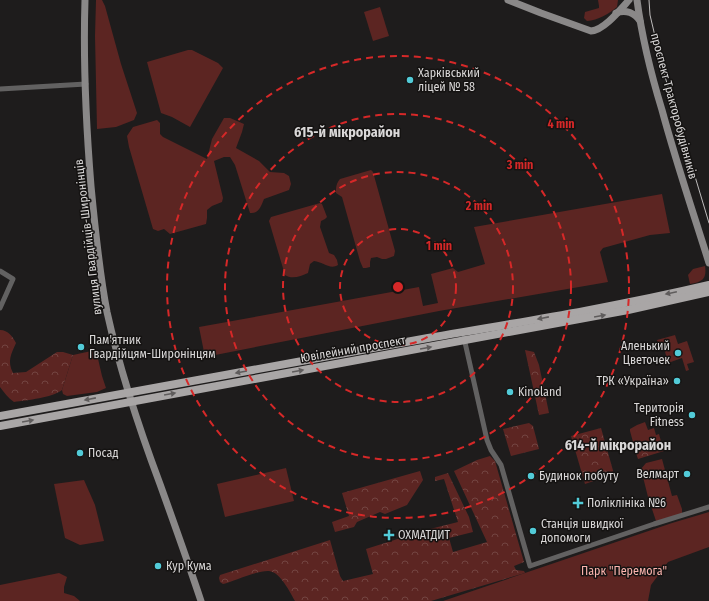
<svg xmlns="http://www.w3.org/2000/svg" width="709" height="601" font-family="'Fira Sans Condensed',sans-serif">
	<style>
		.green { fill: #5c2522 }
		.forest { fill: url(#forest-crowns) }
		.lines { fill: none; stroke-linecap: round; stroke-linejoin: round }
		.street { stroke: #626161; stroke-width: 5 }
		.secondary { stroke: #8a8888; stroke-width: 7 }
		.primary { stroke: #a9a6a6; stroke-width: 8 }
		.tram { stroke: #bdbbbb; stroke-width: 1 }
		.oneway { fill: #5f5c5c }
		.ring { fill: none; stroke: #d62828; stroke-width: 2; stroke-dasharray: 7 5 }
		.poi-dot { fill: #52cbd8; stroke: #151312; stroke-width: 1.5 }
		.labels { text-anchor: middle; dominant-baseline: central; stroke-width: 3; stroke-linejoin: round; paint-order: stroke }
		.poi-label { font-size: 12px; fill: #dad8d8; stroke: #151312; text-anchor: start }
		.street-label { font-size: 12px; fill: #dad8d8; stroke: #151312 }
		.park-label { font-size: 12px; fill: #fbb4ae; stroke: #151312 }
		.quarter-label { font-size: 14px; font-weight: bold; fill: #dad8d8; stroke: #151312 }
		.centre { fill: #d62828; stroke: #151312; stroke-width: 2 }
		.ring-label { font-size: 12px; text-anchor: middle; font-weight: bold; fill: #d62828; stroke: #151312; stroke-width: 3; stroke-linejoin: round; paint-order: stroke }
	</style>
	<defs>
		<pattern id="forest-crowns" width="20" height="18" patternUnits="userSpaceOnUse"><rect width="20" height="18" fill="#5c2522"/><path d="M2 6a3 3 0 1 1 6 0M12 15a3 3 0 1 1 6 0" fill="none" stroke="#734441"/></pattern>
	</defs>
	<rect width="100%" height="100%" fill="#1e1c1c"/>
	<g class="green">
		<polygon points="96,0 102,0 105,6 121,64 137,113 134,120 116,127 97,129 95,36"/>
		<path d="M 598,0 L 618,0 L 617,7 C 609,14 598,20 587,21 L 584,18 L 585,12 L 599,8 L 599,6 Z"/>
		<polygon points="380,7 389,36 373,41 364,12"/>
		<polygon points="188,50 192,50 218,63 223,68 190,127 172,117 161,113 147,62"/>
		<path d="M 224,118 L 230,118 L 244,124 L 242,132 L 236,148 L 259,161 L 270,172 L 284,173 L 289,176 L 291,184 L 289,190 L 264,199 C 261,206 259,214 250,213 L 235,165 L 230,157 L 224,157 L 214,161 L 223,198 L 222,202 L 212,206 L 207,210 L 207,218 L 206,224 L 170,234 L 164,229 L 158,231 L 153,229 L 129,147 L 127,136 L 133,127 L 157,120 L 160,123 L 160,134 L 163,137 L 207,159 L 212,139 Z"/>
		<path d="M 371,170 L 373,172 L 395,251 L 394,256 L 386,259 L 382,259 L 377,257 L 371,258 L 370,262 L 370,267 L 366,268 L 363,268 L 360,261 L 342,197 L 336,193 C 336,187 336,184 340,179 Z"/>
		<polygon points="662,194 670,233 650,235 603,248 600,252 608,282 439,311 205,357 199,327 419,287 423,306 438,303 431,274 453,268 458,272 485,264 474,227"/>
		<path d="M 320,203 L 322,204 L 327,217 L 325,219 L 321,221 L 320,227 L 329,253 L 334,255 L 337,260 L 338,265 C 330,270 323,262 314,261 L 310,264 L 308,273 C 301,276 292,280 285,275 L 269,221 L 271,217 Z"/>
		<path d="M 705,266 C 707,279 702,282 690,284 L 688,275 L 693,269 Z"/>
		<polygon points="675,335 678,344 687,341 694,362 687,364 689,370 686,371 682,358 668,363 664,348 660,349 657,340"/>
		<polygon points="96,350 102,376 106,388 97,392 67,396 63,394 62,390 73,355"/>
		<polygon points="645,422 648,430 654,428 656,435 659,434 662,445 636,453 630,431 630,429 637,425"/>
		<polygon points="662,459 672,496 677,495 682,509 682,514 656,521 648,497 641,469 646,463"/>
		<polygon points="286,468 294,501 225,517 217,484"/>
		<polygon points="84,480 95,505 104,541 80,545 65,538 54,484"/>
		<polygon points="709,512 709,547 668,562 651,585 648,601 443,601 672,523"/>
		<polygon points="59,573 67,577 64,587 64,593 74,596 80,601 0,601 0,585"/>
	</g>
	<g class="forest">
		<path d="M 0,330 C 8,330 13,337 16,343 C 11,354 7,361 13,373 L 26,372 L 57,352 L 63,352 L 73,355 L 62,390 C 51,398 28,400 14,402 C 8,398 4,392 0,387 Z"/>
		<polygon points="525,350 534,352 539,365 549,413 539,415"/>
		<polygon points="529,423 533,426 539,449 511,456 503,429"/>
		<polygon points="601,428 614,474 585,484 571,436"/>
		<polygon points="662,445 664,451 638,459 636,453"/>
		<path d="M 490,456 L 495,461 L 524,562 L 514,566 L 516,570 L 524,571 L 525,573 L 431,601 L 295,601 C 290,592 280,572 269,571 C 258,570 234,581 223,584 L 220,582 L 219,578 L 220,575 L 330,540 L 340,576 L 343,581 L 373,574 L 366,549 L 426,530 L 458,522 L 444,479 L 435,481 L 435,477 L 448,473 L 469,517 L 473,532 L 449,538 L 453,552 L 487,542 L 454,471 L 477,460 Z"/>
		<polygon points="420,471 423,480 407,505 385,514 380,512 357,522 354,527 335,532 332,522 349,516 342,493"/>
	</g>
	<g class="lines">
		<g class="street">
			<polyline points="0,89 86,84"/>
			<polyline points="0,271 13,279 0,308"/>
			<polyline points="464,338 487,440 491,450 501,465 530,566 654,524 709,507"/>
		</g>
		<g class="secondary">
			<path d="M 85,0 C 83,62 86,124 91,186 C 95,228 99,271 107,312 C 120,371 139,428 160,484 C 174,523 188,562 201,601"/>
			<path d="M 508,0 L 541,13 L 591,31 C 604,30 620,10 629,0"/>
			<path d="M 637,0 C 642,38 651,74 662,110 C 676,162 693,212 709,263"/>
			<path d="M 616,13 C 626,9 635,13 640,21"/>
		</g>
		<g class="primary">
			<path d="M 0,416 C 142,390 285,364 428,338 C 522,322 616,307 709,285"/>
			<polyline points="0,426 628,310 709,292"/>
		</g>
		<polyline class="tram" points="649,0 650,15 663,70 709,223"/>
	</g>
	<defs><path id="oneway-solid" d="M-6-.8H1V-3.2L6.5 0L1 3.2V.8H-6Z"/></defs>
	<g class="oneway">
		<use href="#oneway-solid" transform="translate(671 293) rotate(168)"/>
		<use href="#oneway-solid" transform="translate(600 316) rotate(-10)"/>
		<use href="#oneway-solid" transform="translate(543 318) rotate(169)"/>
		<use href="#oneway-solid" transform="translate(426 348) rotate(-10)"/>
		<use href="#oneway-solid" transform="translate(298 371) rotate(-10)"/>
		<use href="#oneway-solid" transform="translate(241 372) rotate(170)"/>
		<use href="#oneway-solid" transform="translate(170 394) rotate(-10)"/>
		<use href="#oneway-solid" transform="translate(90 399) rotate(169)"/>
		<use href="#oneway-solid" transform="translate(28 421) rotate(-10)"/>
	</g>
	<g class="ring">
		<circle cx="398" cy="287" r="58"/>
		<circle cx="398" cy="287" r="115"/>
		<circle cx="398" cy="287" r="173"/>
		<circle cx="398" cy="287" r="231"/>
	</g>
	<g class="poi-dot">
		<circle cx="410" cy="80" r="4"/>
		<circle cx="81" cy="347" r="4"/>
		<circle cx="678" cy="353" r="4"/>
		<circle cx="677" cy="381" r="4"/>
		<circle cx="510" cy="392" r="4"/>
		<circle cx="692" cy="415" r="4"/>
		<circle cx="80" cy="453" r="4"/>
		<circle cx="687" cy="474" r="4"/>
		<circle cx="531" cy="476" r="4"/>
		<path d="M576 497h4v4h4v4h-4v4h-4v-4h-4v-4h4z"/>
		<circle cx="533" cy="531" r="4"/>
		<path d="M387 529h4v4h4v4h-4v4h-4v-4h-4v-4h4z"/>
		<circle cx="158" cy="566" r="4"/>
	</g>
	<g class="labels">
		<g class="poi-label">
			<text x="418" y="73">Харківський<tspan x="418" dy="14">ліцей № 58</tspan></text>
			<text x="89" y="340">Пам'ятник<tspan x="89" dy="14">Гвардійцям-Широнінцям</tspan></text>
			<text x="670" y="346" text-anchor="end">Аленький<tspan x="670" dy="14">Цветочек</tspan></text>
			<text x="669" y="381" text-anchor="end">ТРК «Україна»</text>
			<text x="518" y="392">Kinoland</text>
			<text x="684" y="408" text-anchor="end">Територія<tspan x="684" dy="14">Fitness</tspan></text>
			<text x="88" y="453">Посад</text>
			<text x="679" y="474" text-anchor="end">Велмарт</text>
			<text x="539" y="476">Будинок побуту</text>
			<text x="587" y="503">Поліклініка №6</text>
			<text x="541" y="524">Станція швидкої<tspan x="541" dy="14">допомоги</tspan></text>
			<text x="398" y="535">ОХМАТДИТ</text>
			<text x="166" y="566">Кур Кума</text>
		</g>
		<g class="street-label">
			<text transform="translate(674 106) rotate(75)">проспект Тракторобудівників</text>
			<text transform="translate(88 237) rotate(-97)">вулиця Гвардійців-Широнінців</text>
			<text transform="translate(353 349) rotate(-10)">Ювілейний проспект</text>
		</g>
		<g class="park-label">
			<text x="624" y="571">Парк "Перемога"</text>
		</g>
		<g class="quarter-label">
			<text x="347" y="132">615-й мікрорайон</text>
			<text x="618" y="445">614-й мікрорайон</text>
		</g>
	</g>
	<circle cx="398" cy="287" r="6" class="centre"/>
	<g class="ring-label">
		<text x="561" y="128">4 min</text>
		<text x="520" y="169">3 min</text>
		<text x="479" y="210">2 min</text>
		<text x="439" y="250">1 min</text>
	</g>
</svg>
